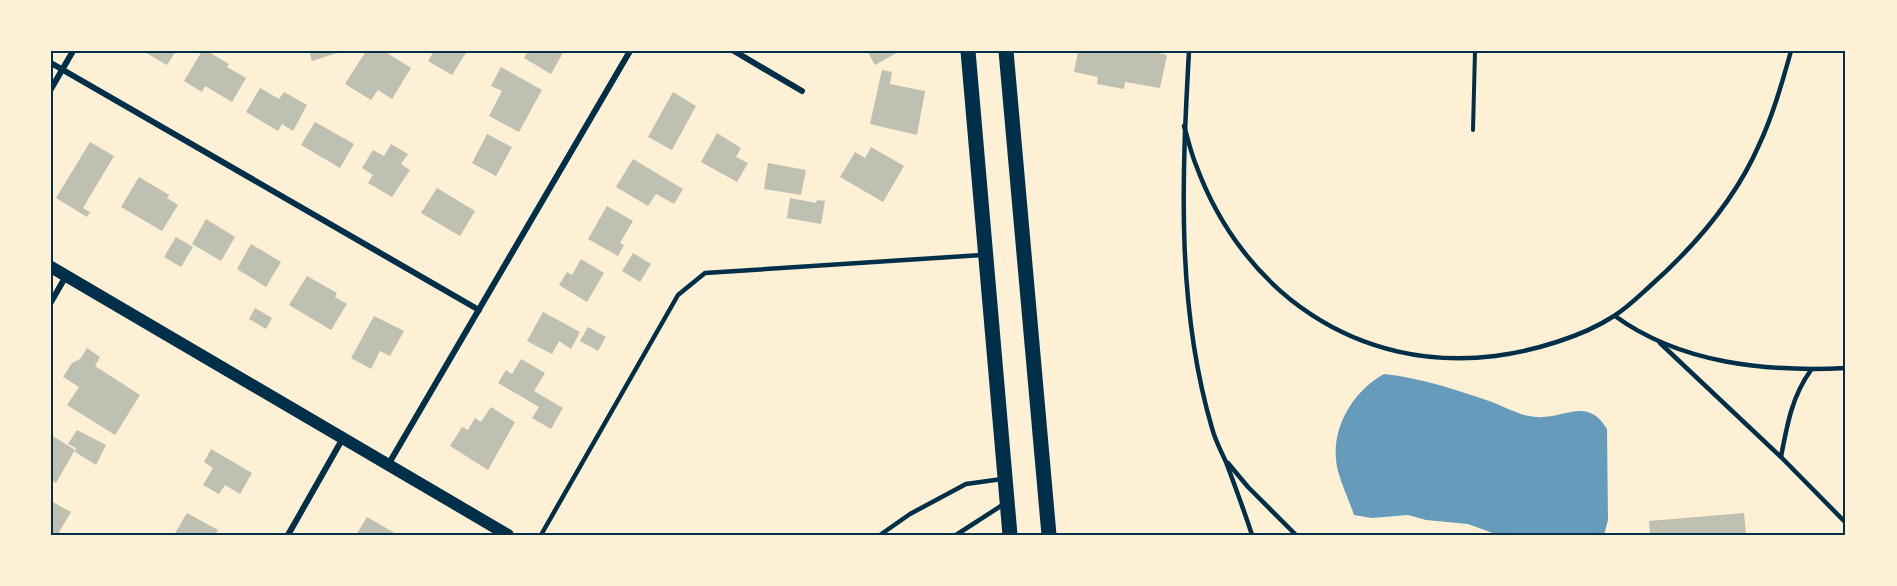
<svg xmlns="http://www.w3.org/2000/svg" width="1897" height="586" font-family="Karla,sans-serif">
	<style>
		.water { fill: #669bbc }
		.building { fill: #bec0b2 }
		.lines { fill: none; stroke-linecap: round; stroke-linejoin: round }
		.path { stroke: #003049; stroke-width: 4 }
		.service { stroke: #003049; stroke-width: 4.5 }
		.minor { stroke: #003049; stroke-width: 6 }
		.secondary { stroke: #003049; stroke-width: 12 }
		.primary { stroke: #003049; stroke-width: 15 }
		.neatline { fill: none; stroke: #003049; stroke-width: 2 }
	</style>
	<rect width="100%" height="100%" fill="#fdf0d5"/>
	<path class="water" d="M 1384,374 C 1422,378 1457,390 1492,402 C 1504,407 1524,417 1536,417 C 1565,419 1587,396 1607,429 L 1608,520 L 1604,535 L 1498,535 L 1468,524 L 1426,520 L 1408,515 L 1372,518 L 1354,515 C 1349,500 1342,486 1338,471 C 1328,433 1351,392 1384,374 Z"/>
	<g class="building">
		<polygon points="143,51 176,51 167,65"/>
		<polygon points="202,51 207,51 229,64 227,67 246,78 232,102 205,86 202,92 184,81"/>
		<polygon points="309,51 340,51 340,52 312,61"/>
		<polygon points="366,51 377,53 378,51 384,51 411,68 392,99 378,90 371,100 345,84"/>
		<polygon points="434,51 467,51 452,75 428,61"/>
		<polygon points="528,51 564,51 551,74 524,58"/>
		<polygon points="867,51 900,51 875,65"/>
		<polygon points="1078,51 1149,51 1167,55 1160,88 1125,82 1124,89 1097,84 1098,77 1074,72"/>
		<polygon points="501,67 542,90 519,132 489,116 502,91 491,86"/>
		<polygon points="882,70 892,72 890,84 925,91 917,135 870,124"/>
		<polygon points="260,88 279,99 284,92 307,105 293,131 282,124 278,131 246,112"/>
		<polygon points="673,92 696,106 672,150 648,137"/>
		<polygon points="315,122 354,144 340,168 301,145"/>
		<polygon points="717,133 741,148 736,157 748,163 737,182 701,162"/>
		<polygon points="487,134 512,147 496,176 472,163"/>
		<polygon points="90,142 114,156 83,208 90,212 87,217 56,198"/>
		<polygon points="391,144 408,154 401,164 410,170 392,197 368,183 373,175 362,168 373,150 384,156"/>
		<polygon points="871,147 904,166 883,202 840,177 855,152 865,158"/>
		<polygon points="633,159 683,189 674,204 656,194 648,206 616,187"/>
		<polygon points="768,163 806,170 801,195 764,189"/>
		<polygon points="139,177 169,195 167,198 178,205 162,231 121,207"/>
		<polygon points="437,188 475,211 460,236 421,213"/>
		<polygon points="790,198 816,203 817,200 825,201 821,224 787,218"/>
		<polygon points="607,206 633,221 620,243 624,245 618,256 588,239"/>
		<polygon points="206,219 235,237 221,261 192,244"/>
		<polygon points="176,237 193,247 181,267 164,257"/>
		<polygon points="251,244 281,262 266,287 237,269"/>
		<polygon points="633,253 651,264 640,282 622,271"/>
		<polygon points="581,259 604,273 587,302 559,285 567,272 572,275"/>
		<polygon points="307,276 337,293 335,297 347,304 331,330 289,305"/>
		<polygon points="255,308 272,318 266,329 249,319"/>
		<polygon points="543,312 580,332 571,349 559,341 552,354 527,341"/>
		<polygon points="374,316 404,331 390,356 380,351 371,369 351,358"/>
		<polygon points="588,327 606,337 598,351 580,341"/>
		<polygon points="87,348 100,357 95,366 140,395 115,435 67,405 79,387 63,377 72,363 80,359"/>
		<polygon points="521,359 545,373 534,391 563,408 551,429 532,418 539,407 498,383 506,370 512,374"/>
		<polygon points="491,407 515,422 488,470 450,446 462,427 468,430 475,418 481,422"/>
		<polygon points="77,430 106,445 96,465 75,452 76,448 68,444"/>
		<polygon points="51,435 75,450 56,483 51,480"/>
		<polygon points="211,449 252,473 240,494 225,485 219,494 203,485 213,468 204,462"/>
		<polygon points="51,501 71,512 59,532 64,535 51,535"/>
		<polygon points="187,513 218,530 215,535 174,535"/>
		<polygon points="1744,513 1746,535 1650,535 1649,521"/>
		<polygon points="367,517 398,535 356,535"/>
	</g>
	<g class="lines">
		<polyline class="path" points="1473,130 1475,51"/>
		<g class="service">
			<path d="M 1189,51 C 1182,176 1176,306 1212,428 C 1215,440 1221,451 1226,462 C 1235,486 1244,510 1252,535"/>
			<path d="M 1184,126 C 1188,139 1191,153 1196,165 C 1243,293 1358,373 1495,356 C 1533,351 1582,337 1614,316 C 1627,308 1638,297 1649,287 C 1693,248 1735,200 1759,145 C 1773,115 1782,83 1791,51"/>
			<path d="M 1615,316 C 1681,364 1767,372 1846,368"/>
			<polyline points="1660,343 1781,457 1846,523"/>
			<path d="M 1781,457 C 1787,425 1792,396 1811,370"/>
			<polyline points="1228,463 1248,487 1296,535"/>
			<polyline points="541,535 678,295 705,273 982,255"/>
			<polyline points="880,535 910,514 966,484 1002,479"/>
			<polyline points="956,535 1004,504"/>
		</g>
		<g class="minor">
			<polyline points="734,51 802,91"/>
			<polyline points="51,63 479,310"/>
			<polyline points="51,89 73,51"/>
			<polyline points="51,302 66,276"/>
			<polyline points="388,465 630,51"/>
			<polyline points="288,535 343,438"/>
		</g>
		<polyline class="secondary" points="51,267 508,535"/>
		<g class="primary">
			<polyline points="968,51 1010,535"/>
			<polyline points="1006,51 1049,535"/>
		</g>
	</g>
	<rect width="1897" height="586" fill="none" stroke="#fdf0d5" stroke-width="105"/>
	<rect x="52" y="52" width="1792" height="482" class="neatline"/>
</svg>
